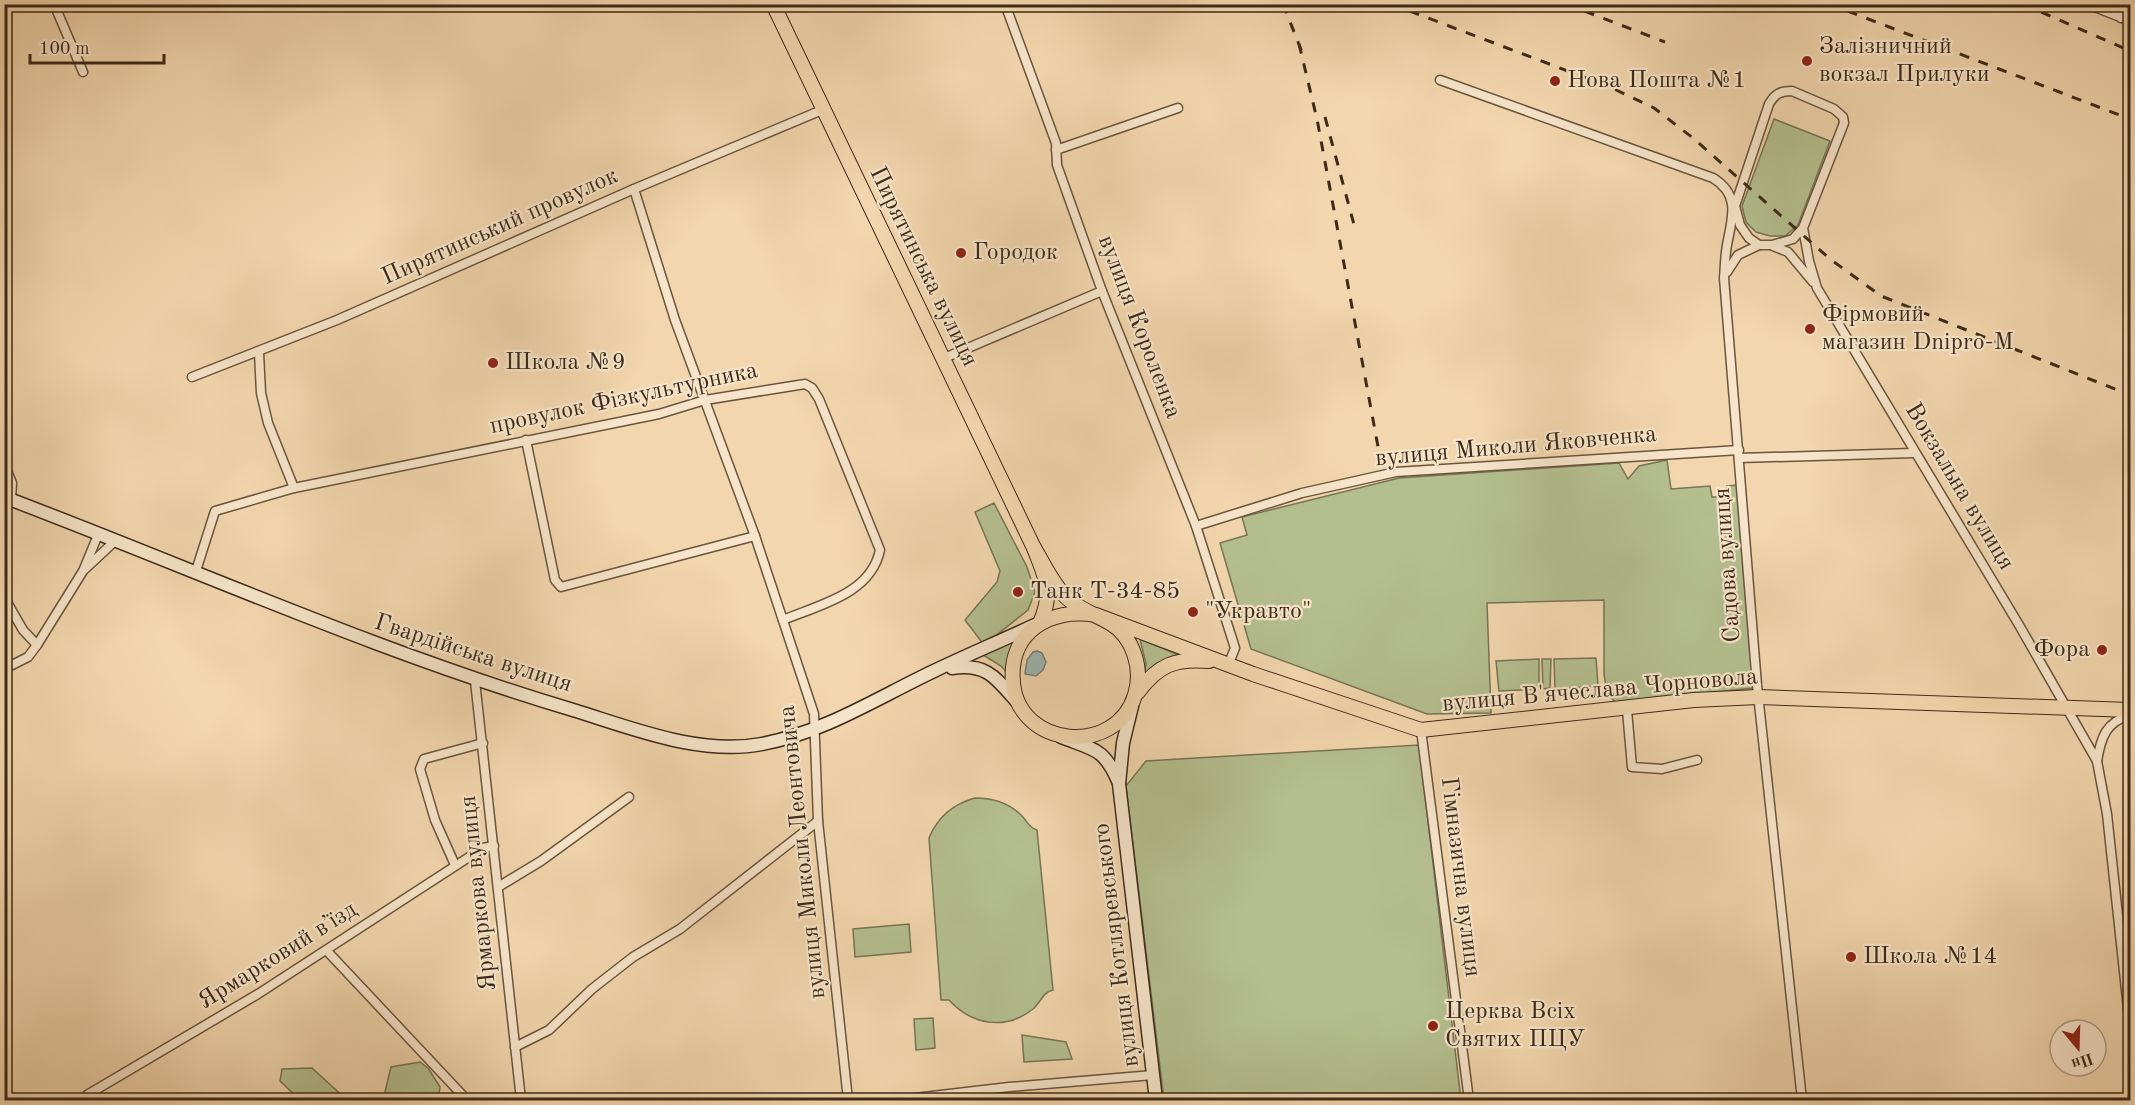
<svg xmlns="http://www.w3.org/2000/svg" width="2135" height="1105" font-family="'Old Standard TT',serif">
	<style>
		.green { fill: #b4bf8f; stroke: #787454; stroke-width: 1.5 }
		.water { fill: #9fb7b4; stroke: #787f76; stroke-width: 1.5 }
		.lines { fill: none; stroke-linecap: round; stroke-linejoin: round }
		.minor-casing { stroke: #6a553e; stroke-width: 11 }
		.secondary-casing { stroke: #3d2a19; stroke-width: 15 }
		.primary-casing { stroke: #3d2a19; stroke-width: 16 }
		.minor { stroke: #f7e4ca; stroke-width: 8 }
		.secondary { stroke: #f7e4ca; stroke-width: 12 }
		.primary { stroke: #f2d6ad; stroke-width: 14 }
		.rail { stroke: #3d2a19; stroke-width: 3; stroke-dasharray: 10 10; stroke-linecap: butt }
		.poi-dot { fill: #8f2418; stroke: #f7e4ca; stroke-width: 2 }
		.labels { text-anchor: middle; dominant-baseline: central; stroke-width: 4.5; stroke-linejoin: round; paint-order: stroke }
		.poi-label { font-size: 24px; fill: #3d2a19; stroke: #f7e4ca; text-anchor: start }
		.street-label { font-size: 24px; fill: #3d2a19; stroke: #f7e4ca }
	</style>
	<rect width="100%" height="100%" fill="#f2d6ad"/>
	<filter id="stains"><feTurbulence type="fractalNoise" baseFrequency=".00333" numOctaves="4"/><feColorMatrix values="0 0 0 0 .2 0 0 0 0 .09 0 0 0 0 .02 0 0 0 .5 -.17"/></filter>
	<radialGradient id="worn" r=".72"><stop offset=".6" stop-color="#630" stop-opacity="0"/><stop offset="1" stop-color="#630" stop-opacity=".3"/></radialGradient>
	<g class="green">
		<polygon points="1774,119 1830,141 1798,225 1785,236 1770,236 1756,232 1746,222 1742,206"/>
		<polygon points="1667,460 1671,489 1710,486 1712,497 1727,497 1727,486 1738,485 1754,688 1615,702 1607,693 1604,674 1604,600 1487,603 1491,713 1427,714 1251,649 1220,543 1247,535 1242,517 1399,478 1619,463 1628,479 1639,466"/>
		<polygon points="994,503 1027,567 1035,592 1028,610 984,645 965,620 997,582 1000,571 975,512"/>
		<polygon points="1016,637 1011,650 1009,675 1001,666 980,653"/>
		<polygon points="1140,639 1181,656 1144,677 1146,664"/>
		<polygon points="1596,658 1598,686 1555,689 1554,659"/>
		<polygon points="1539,659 1539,689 1499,691 1496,661"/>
		<polygon points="1542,659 1551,659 1550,688 1543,689"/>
		<polygon points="1419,745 1461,1100 1164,1100 1126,786 1146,761"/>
		<path d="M 975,798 C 994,798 1010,803 1023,817 C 1028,823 1030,828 1037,830 L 1053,990 C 1043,992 1041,1002 1033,1009 C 1005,1031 972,1025 949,1000 L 941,1000 L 929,838 C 938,816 953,804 975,798 Z"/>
		<polygon points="909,924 911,952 855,957 853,929"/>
		<polygon points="933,1018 935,1048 916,1050 914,1019"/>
		<polygon points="1022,1035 1066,1042 1072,1059 1024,1062"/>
		<polygon points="420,1062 428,1068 440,1087 438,1100 383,1100 391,1067"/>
		<polygon points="312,1068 347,1100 300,1100 280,1081 282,1069"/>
	</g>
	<polygon class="water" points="1037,651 1042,653 1046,662 1043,670 1036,676 1025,674 1027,660 1033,652"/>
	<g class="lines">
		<g class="minor-casing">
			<g id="minor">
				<polyline points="54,4 83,72"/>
				<polyline points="1005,4 1056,143 1057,165 1102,291 1196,526 1235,648 1229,663"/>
				<polyline points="2087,4 2130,21"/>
				<polyline points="2120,4 2121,18"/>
				<path d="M 1440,80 L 1713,178 C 1741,195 1732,218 1727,245 C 1725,255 1725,267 1724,278 L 1757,685 L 1802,1100"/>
				<polyline points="1056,150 1178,108"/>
				<polyline points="634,189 675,320 755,536 814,714 818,821 848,1100"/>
				<path d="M 1803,228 L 1793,239 L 1772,245 L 1759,245 L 1749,238 L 1740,225 L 1735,206 L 1769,104 C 1775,94 1780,91 1792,91 L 1834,109 L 1843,117 L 1844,123 L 1803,228 L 1809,261 L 1817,288 L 2019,625 L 2097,761 L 2107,814 L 2130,1027"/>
				<polyline points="1773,246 1788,252 1813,282"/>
				<polyline points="1727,272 1738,255 1759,245"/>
				<polyline points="259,353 261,393 268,423 294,488"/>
				<polyline points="942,359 1102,291"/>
				<polyline points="192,377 337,320 634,189 822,110"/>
				<polyline points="526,440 555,580 561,587 755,536"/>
				<polyline points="1739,458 1914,453"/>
				<polyline points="4,464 12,483 11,499"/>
				<polyline points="1196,526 1302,493 1396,472 1739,450"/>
				<polyline points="85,569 115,541"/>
				<path d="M 195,574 L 215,511 L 294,488 L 659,414 L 705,400 L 805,384 L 812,388 L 819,399 L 880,550 C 871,594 819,605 783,620"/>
				<polyline points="4,597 23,630 37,645"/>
				<polyline points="4,669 28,657 37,645 83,571 98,535"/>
				<polyline points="475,681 521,1100"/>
				<polyline points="1627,710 1632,767 1662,769 1697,760"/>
				<polyline points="1421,730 1469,1100"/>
				<path d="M 2097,761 C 2101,737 2106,722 2130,715"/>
				<polyline points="455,865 435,820 420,769 424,759 483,743"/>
				<polyline points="498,887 541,861 629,797"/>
				<polyline points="327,951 467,1100"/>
				<polyline points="515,1047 549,1030 592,989 633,957 680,929 818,821"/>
				<polyline points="83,1100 87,1095 258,994 483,848 494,846"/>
				<polyline points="898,1100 1009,1087 1153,1075"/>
			</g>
		</g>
		<g class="secondary-casing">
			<g id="secondary">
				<path d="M 4,497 C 194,569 378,652 573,710 C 632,728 700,756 762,744 C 825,732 877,698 934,671 C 967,655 1001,641 1035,625"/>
				<path d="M 952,668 C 987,663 996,678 1018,703"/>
				<polyline points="1132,706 1123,743 1119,784 1156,1100"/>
				<path d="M 1061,737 C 1095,750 1104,748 1119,783"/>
			</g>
		</g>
		<g class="primary-casing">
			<g id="primary">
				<path d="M 773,4 L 1034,548 C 1046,579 1054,591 1040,623"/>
				<path d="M 1034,548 C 1044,564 1053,585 1067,598 C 1079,609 1096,615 1110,623 C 1134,637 1143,670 1135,695 C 1116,757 1019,748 1013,683 C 1008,632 1050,607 1096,615 L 1253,674 L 1421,730 L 1694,700 L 1758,697 L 2130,710"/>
				<path d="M 1138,692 C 1158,665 1175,658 1209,661"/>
			</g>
		</g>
		<use href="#minor" class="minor"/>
		<use href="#secondary" class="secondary"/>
		<use href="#primary" class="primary"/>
		<g class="rail">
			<polyline points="1283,4 1302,52"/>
			<polyline points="1391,4 1610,87 1654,108 1693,138 1830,259 1881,296 2130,395"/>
			<polyline points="1566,4 1665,42"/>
			<polyline points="1829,4 2130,119"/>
			<polyline points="2023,4 2130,51"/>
			<polyline points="1299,44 1317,119 1382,468"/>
			<polyline points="1325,117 1356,232"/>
		</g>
	</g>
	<g class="poi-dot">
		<circle cx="1807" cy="61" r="6"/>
		<circle cx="1555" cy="81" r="6"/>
		<circle cx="961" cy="253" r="6"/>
		<circle cx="1810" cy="329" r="6"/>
		<circle cx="493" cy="363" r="6"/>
		<circle cx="1018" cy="592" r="6"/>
		<circle cx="1193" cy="612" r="6"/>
		<circle cx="2102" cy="650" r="6"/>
		<circle cx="1851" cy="957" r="6"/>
		<circle cx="1433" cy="1026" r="6"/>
	</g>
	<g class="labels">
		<g class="poi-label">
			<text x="1819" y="47">Залізничний<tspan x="1819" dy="28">вокзал Прилуки</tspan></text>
			<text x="1567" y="81">Нова Пошта №1</text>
			<text x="973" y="253">Городок</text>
			<text x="1822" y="315">Фірмовий<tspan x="1822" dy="28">магазин Dnipro-M</tspan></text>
			<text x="505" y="363">Школа №9</text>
			<text x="1030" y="592">Танк Т-34-85</text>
			<text x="1205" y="612">"Укравто"</text>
			<text x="2090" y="650" text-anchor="end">Фора</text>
			<text x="1863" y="957">Школа №14</text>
			<text x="1445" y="1012">Церква Всіх<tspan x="1445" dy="28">Святих ПЦУ</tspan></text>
		</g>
		<g class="street-label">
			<text transform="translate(500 227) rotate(-24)">Пирятинський провулок</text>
			<text transform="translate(923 267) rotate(64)">Пирятинська вулиця</text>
			<text transform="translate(1139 327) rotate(69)">вулиця Короленка</text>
			<text transform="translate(624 399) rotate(-12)">провулок Фізкультурника</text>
			<text transform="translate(1516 447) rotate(-5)">вулиця Миколи Яковченка</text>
			<text transform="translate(1959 487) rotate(59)">Вокзальна вулиця</text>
			<text transform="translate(1728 565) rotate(-94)">Садова вулиця</text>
			<text transform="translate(473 654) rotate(18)">Гвардійська вулиця</text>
			<text transform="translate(1600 691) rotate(-5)">вулиця В'ячеслава Чорновола</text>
			<text transform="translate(803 852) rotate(-96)">вулиця Миколи Леонтовича</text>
			<text transform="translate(1460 877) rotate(83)">Гімназична вулиця</text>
			<text transform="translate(479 893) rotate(-96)">Ярмаркова вулиця</text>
			<text transform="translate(1117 945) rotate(-97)">вулиця Котляревського</text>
			<text transform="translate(278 956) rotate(-32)">Ярмарковий вʼїзд</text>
		</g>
	</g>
	<rect width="2135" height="1105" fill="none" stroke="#f2d6ad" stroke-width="24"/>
	<rect x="6" y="6" width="2123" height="1093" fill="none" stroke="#3d2a19" stroke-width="3"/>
	<rect x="12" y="12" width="2111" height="1081" fill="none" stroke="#3d2a19" stroke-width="1.5"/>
	<g transform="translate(2078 1048) rotate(161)"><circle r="28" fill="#f7e4ca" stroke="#ad9a83" stroke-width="1.5"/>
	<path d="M0-4.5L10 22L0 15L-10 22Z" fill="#8f2418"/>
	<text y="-9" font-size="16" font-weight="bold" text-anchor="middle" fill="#3d2a19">Пн</text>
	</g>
	<path d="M30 54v9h134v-9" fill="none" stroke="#3d2a19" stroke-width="3"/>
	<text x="39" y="54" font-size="18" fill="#3d2a19" stroke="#f7e4ca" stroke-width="4.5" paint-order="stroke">100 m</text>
	<rect width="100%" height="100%" filter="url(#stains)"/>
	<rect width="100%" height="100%" fill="url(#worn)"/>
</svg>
